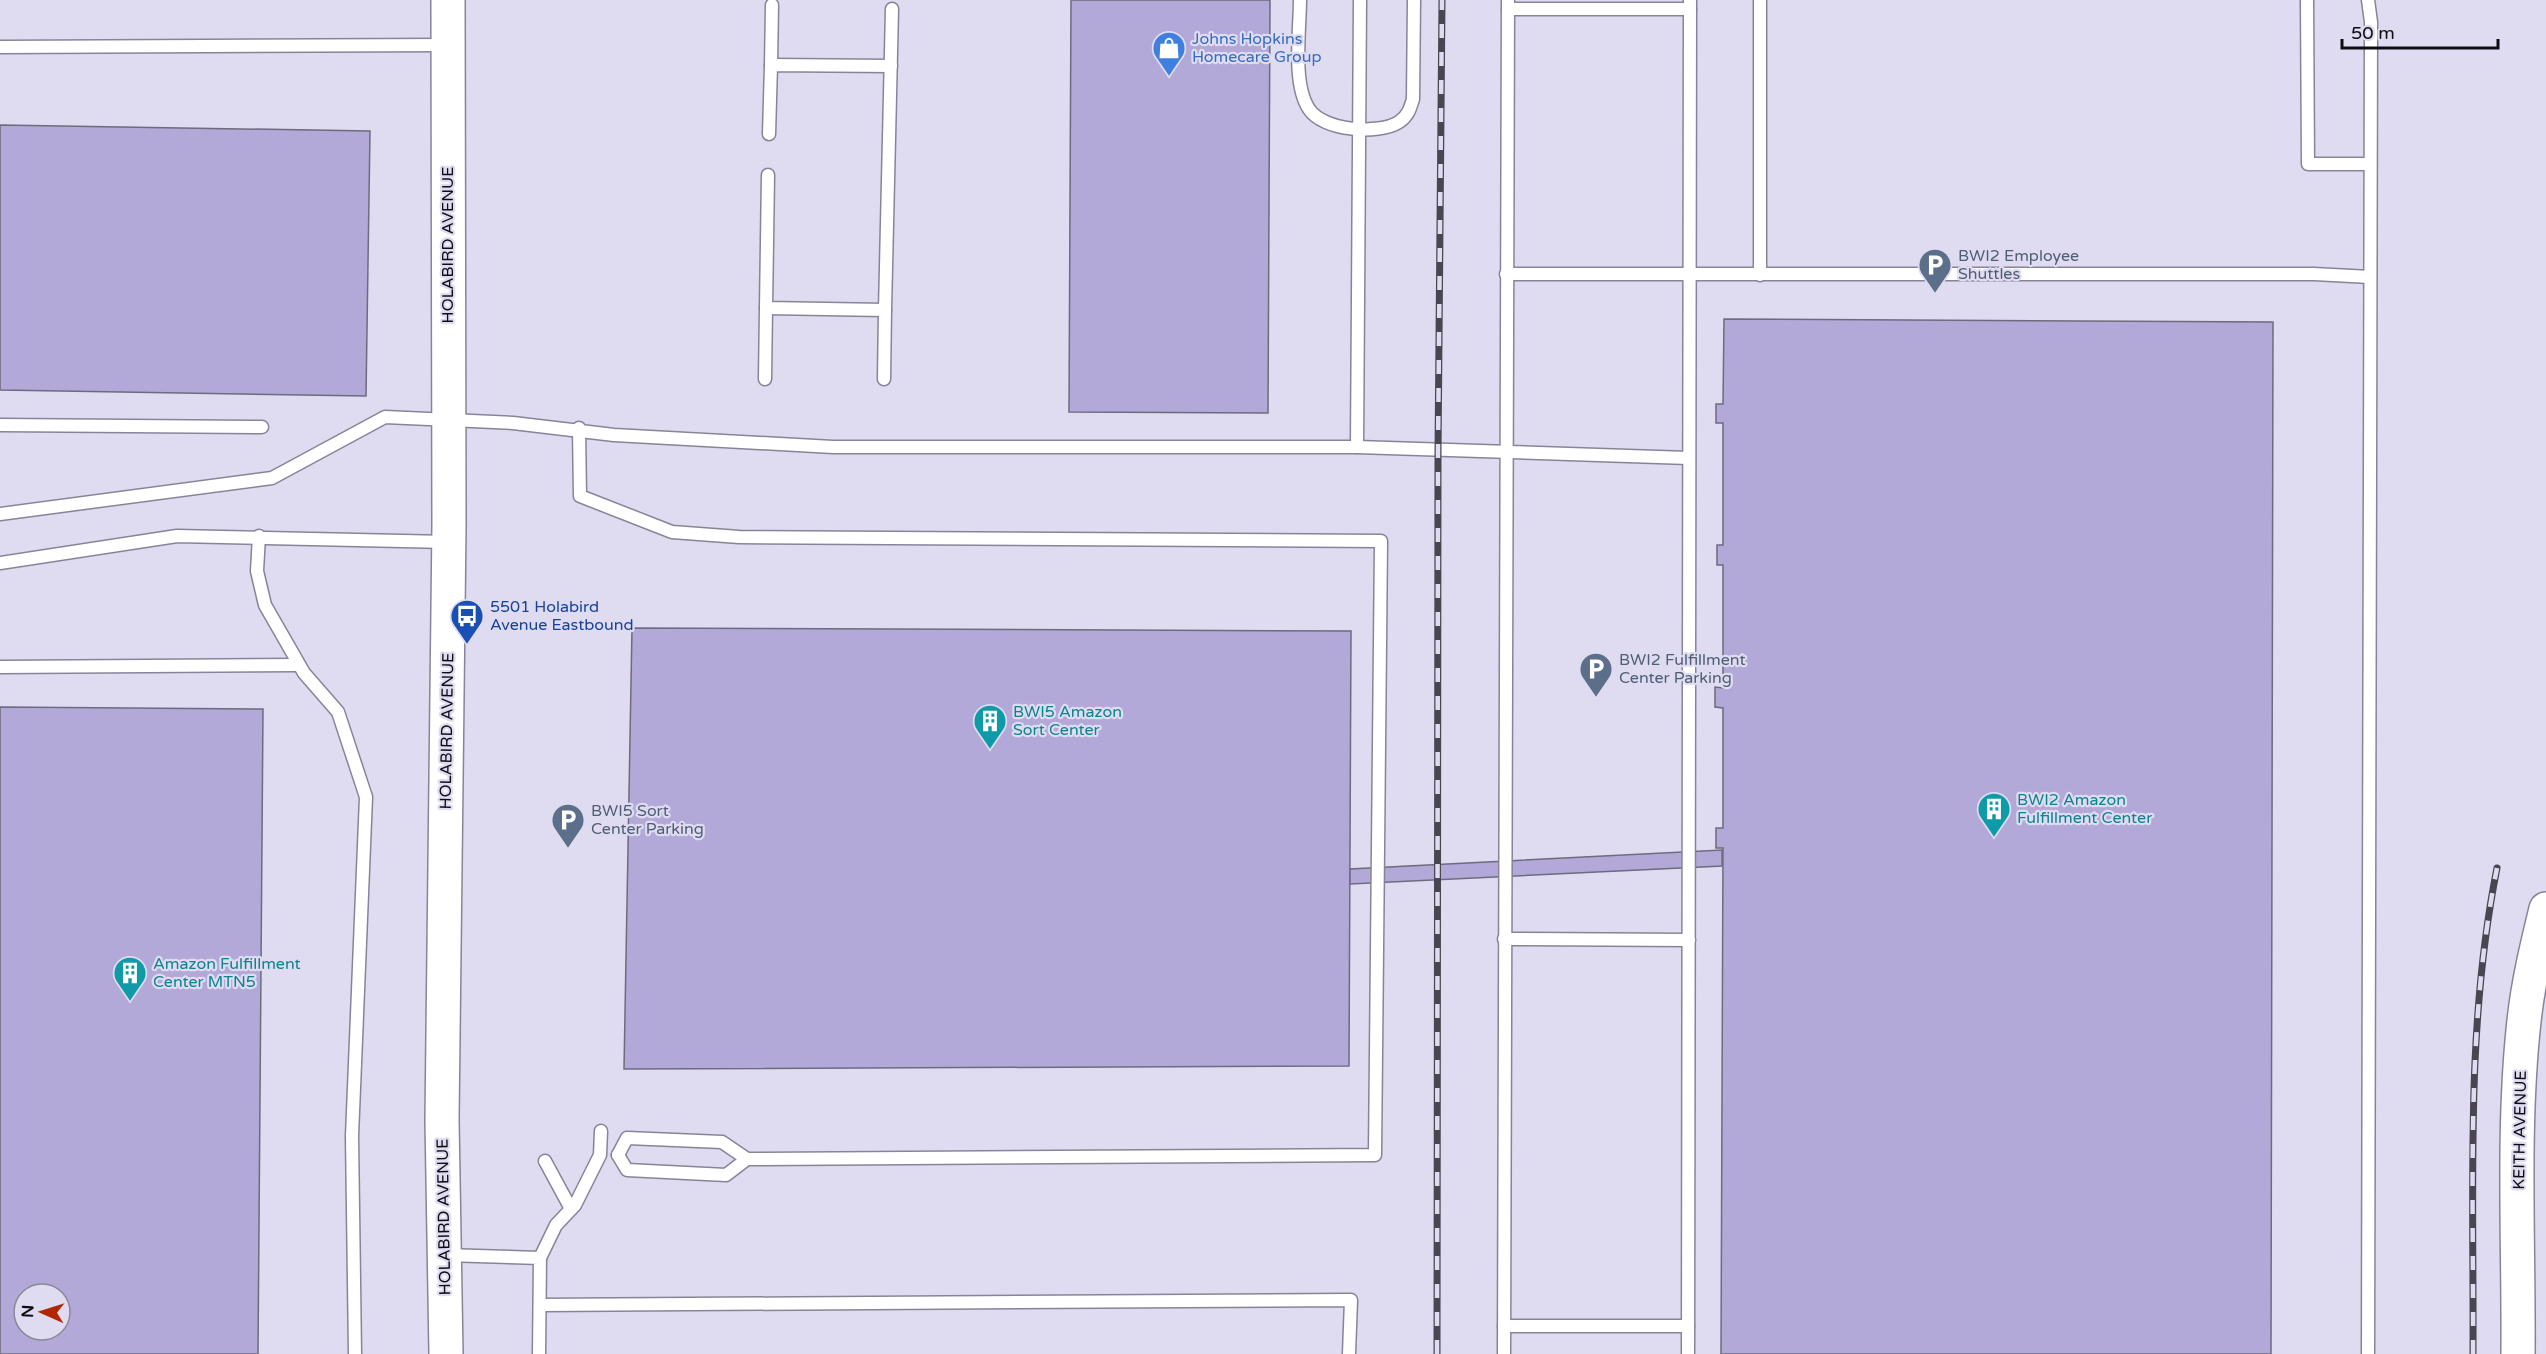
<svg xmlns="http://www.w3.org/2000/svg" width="2546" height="1354" font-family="'Varela Round',sans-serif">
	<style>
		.building { fill: #b2a9d8; stroke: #6e6b7e; stroke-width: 1.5; fill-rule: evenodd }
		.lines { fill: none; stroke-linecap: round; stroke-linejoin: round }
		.lane-casing { stroke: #888498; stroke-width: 15 }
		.secondary-casing { stroke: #888498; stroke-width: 36 }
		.primary-casing { stroke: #888498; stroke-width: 36 }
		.lane { stroke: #fff; stroke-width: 12 }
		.secondary { stroke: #fff; stroke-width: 33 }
		.primary { stroke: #fff; stroke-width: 33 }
		.rail-casing { stroke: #494651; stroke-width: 7 }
		.rail { stroke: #dfdbf1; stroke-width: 4.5; stroke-dasharray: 14; stroke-linecap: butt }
		.labels { text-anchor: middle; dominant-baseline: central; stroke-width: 4.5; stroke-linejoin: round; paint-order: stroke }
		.shop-label { font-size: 16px; fill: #366cbe; stroke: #dfdbf1; text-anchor: start }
		.street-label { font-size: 16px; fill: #0e0c13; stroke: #dfdbf1 }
		.service-label { font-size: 16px; fill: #4e5e75; stroke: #dfdbf1; text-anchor: start }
		.transit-label { font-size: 16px; fill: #164399; stroke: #dfdbf1; text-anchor: start }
		.culture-label { font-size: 16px; fill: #0d838f; stroke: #dfdbf1; text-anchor: start }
	</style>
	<rect width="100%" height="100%" fill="#dfdbf1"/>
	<g class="building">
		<polygon points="1071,0 1270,0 1268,413 1069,412"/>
		<polygon points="0,125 370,131 366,396 0,390"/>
		<polygon points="1724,319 2273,322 2271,1354 1721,1354 1723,848 1716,848 1716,828 1723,828 1723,708 1715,707 1715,687 1723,688 1723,565 1717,565 1717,545 1723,545 1723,423 1716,423 1716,404 1723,404"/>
		<polygon points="632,628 1351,631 1349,1066 624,1069"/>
		<path d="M 0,707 L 263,709 L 258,1354 L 0,1354 ZM 24,1294 L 60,1294 L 60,1330 L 24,1330 Z"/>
		<polygon points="1722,850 1722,866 1350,884 1350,869"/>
	</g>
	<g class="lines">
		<g class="lane-casing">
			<g id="lane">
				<path d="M 1300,0 C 1300,30 1292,84 1309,109 C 1323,131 1379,135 1399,122 C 1408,116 1410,109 1413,99 L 1414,0"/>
				<polyline points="2307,0 2308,164 2370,164"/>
				<polyline points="2368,0 2371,22 2368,1354"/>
				<polyline points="1508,9 1690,9"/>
				<polyline points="0,47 447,45"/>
				<polyline points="771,65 772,5"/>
				<polyline points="769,134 771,65 891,66"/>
				<polyline points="768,175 766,308 885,310 892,9"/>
				<polyline points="1506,274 2314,274 2370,277"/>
				<polyline points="1760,275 1760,0"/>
				<polyline points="765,379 766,308"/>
				<polyline points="884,379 885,310"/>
				<polyline points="0,425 262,427"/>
				<polyline points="579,428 580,496 672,532 739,537 1381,541 1375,1155 747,1159 722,1142 627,1138 618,1155"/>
				<polyline points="1357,447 1360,0"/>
				<polyline points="0,514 272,478 385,417 513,423 614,435 833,447 1357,447 1688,458"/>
				<polyline points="259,536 257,571 265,605 304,673 338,712 366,797 352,1136 355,1354"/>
				<polyline points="0,563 177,536 448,542"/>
				<polyline points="0,667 298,665"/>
				<polyline points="1504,939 1689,940"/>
				<polyline points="618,1155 627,1170 726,1175 747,1159"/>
				<polyline points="545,1161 571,1209"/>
				<polyline points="445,1255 540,1258 539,1354"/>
				<polyline points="540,1258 556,1225 575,1205 600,1155 601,1131"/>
				<polyline points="540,1305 1351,1300 1349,1354"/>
				<polyline points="1504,1326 1688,1326"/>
				<polyline points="1504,1354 1508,0"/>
				<polyline points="1688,1354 1690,0"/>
			</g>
		</g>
		<g class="secondary-casing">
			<polyline id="secondary" points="446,1354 442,1120 449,525 448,0"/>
		</g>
		<g class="primary-casing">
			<path id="primary" d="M 2518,1354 C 2519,1245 2512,1129 2524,1021 C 2528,983 2537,946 2546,909"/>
		</g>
		<use href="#lane" class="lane"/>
		<use href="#secondary" class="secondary"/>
		<use href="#primary" class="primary"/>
		<g class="rail-casing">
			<g id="rail">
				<polyline points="1437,1354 1438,452 1442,0"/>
				<path d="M 2473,1354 C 2474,1191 2465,1028 2497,868"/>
			</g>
		</g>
		<use href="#rail" class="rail"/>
	</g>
	<defs>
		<g id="shop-pin" transform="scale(1.725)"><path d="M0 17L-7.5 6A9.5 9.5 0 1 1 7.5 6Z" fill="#3f7fe0" stroke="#dfdbf1"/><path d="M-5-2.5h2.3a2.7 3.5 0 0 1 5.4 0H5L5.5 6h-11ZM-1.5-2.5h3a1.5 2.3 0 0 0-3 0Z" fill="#fff"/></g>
		<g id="parking-pin" transform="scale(1.725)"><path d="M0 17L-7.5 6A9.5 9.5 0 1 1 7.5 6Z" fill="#5c6f8a" stroke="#dfdbf1"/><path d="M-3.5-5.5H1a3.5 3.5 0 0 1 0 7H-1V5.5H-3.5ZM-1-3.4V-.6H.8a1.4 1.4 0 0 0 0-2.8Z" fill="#fff"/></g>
		<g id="bus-pin" transform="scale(1.725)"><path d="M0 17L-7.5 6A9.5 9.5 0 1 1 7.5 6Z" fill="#1a4fb4" stroke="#dfdbf1"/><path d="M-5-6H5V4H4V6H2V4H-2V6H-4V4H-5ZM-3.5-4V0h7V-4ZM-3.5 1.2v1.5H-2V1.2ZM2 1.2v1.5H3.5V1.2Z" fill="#fff"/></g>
		<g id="building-pin" transform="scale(1.725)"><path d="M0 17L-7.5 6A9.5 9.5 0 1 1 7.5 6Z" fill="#0f9aa8" stroke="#dfdbf1"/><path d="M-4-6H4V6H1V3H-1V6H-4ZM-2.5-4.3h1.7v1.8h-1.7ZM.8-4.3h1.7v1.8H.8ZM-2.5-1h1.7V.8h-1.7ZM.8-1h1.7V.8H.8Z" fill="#fff"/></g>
	</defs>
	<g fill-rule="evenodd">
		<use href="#shop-pin" x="1169" y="48"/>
		<use href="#parking-pin" x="1935" y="265"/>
		<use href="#bus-pin" x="467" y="616"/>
		<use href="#parking-pin" x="1596" y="669"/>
		<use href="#building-pin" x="990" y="721"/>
		<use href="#building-pin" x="1994" y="809"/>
		<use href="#parking-pin" x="568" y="820"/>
		<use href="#building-pin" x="130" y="973"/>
	</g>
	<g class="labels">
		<g class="shop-label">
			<text x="1192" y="39">Johns Hopkins<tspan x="1192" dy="18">Homecare Group</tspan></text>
		</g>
		<g class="street-label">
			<text transform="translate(448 245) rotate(-90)">HOLABIRD AVENUE</text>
			<text transform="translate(447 731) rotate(-89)">HOLABIRD AVENUE</text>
			<text transform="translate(2520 1130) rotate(-89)">KEITH AVENUE</text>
			<text transform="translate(444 1217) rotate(-91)">HOLABIRD AVENUE</text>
		</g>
		<g class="service-label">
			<text x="1958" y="256">BWI2 Employee<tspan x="1958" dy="18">Shuttles</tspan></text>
			<text x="1619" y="660">BWI2 Fulfillment<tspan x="1619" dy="18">Center Parking</tspan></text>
			<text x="591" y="811">BWI5 Sort<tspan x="591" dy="18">Center Parking</tspan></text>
		</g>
		<g class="transit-label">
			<text x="490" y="607">5501 Holabird<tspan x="490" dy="18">Avenue Eastbound</tspan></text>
		</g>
		<g class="culture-label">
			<text x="1013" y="712">BWI5 Amazon<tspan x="1013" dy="18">Sort Center</tspan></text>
			<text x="2017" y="800">BWI2 Amazon<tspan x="2017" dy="18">Fulfillment Center</tspan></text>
			<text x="153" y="964">Amazon Fulfillment<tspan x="153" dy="18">Center MTN5</tspan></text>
		</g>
	</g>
	<g transform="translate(42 1312) rotate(273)"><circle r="28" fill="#dfdbf1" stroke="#8b8898" stroke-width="1.5"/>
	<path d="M0-4.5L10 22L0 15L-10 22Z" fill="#b12501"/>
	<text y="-9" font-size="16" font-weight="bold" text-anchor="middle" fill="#0e0c13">N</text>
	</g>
	<path d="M2342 39v9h156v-9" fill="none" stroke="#0e0c13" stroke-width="3"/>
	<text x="2351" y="39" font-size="18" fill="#0e0c13" stroke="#dfdbf1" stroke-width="4.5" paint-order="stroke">50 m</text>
</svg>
